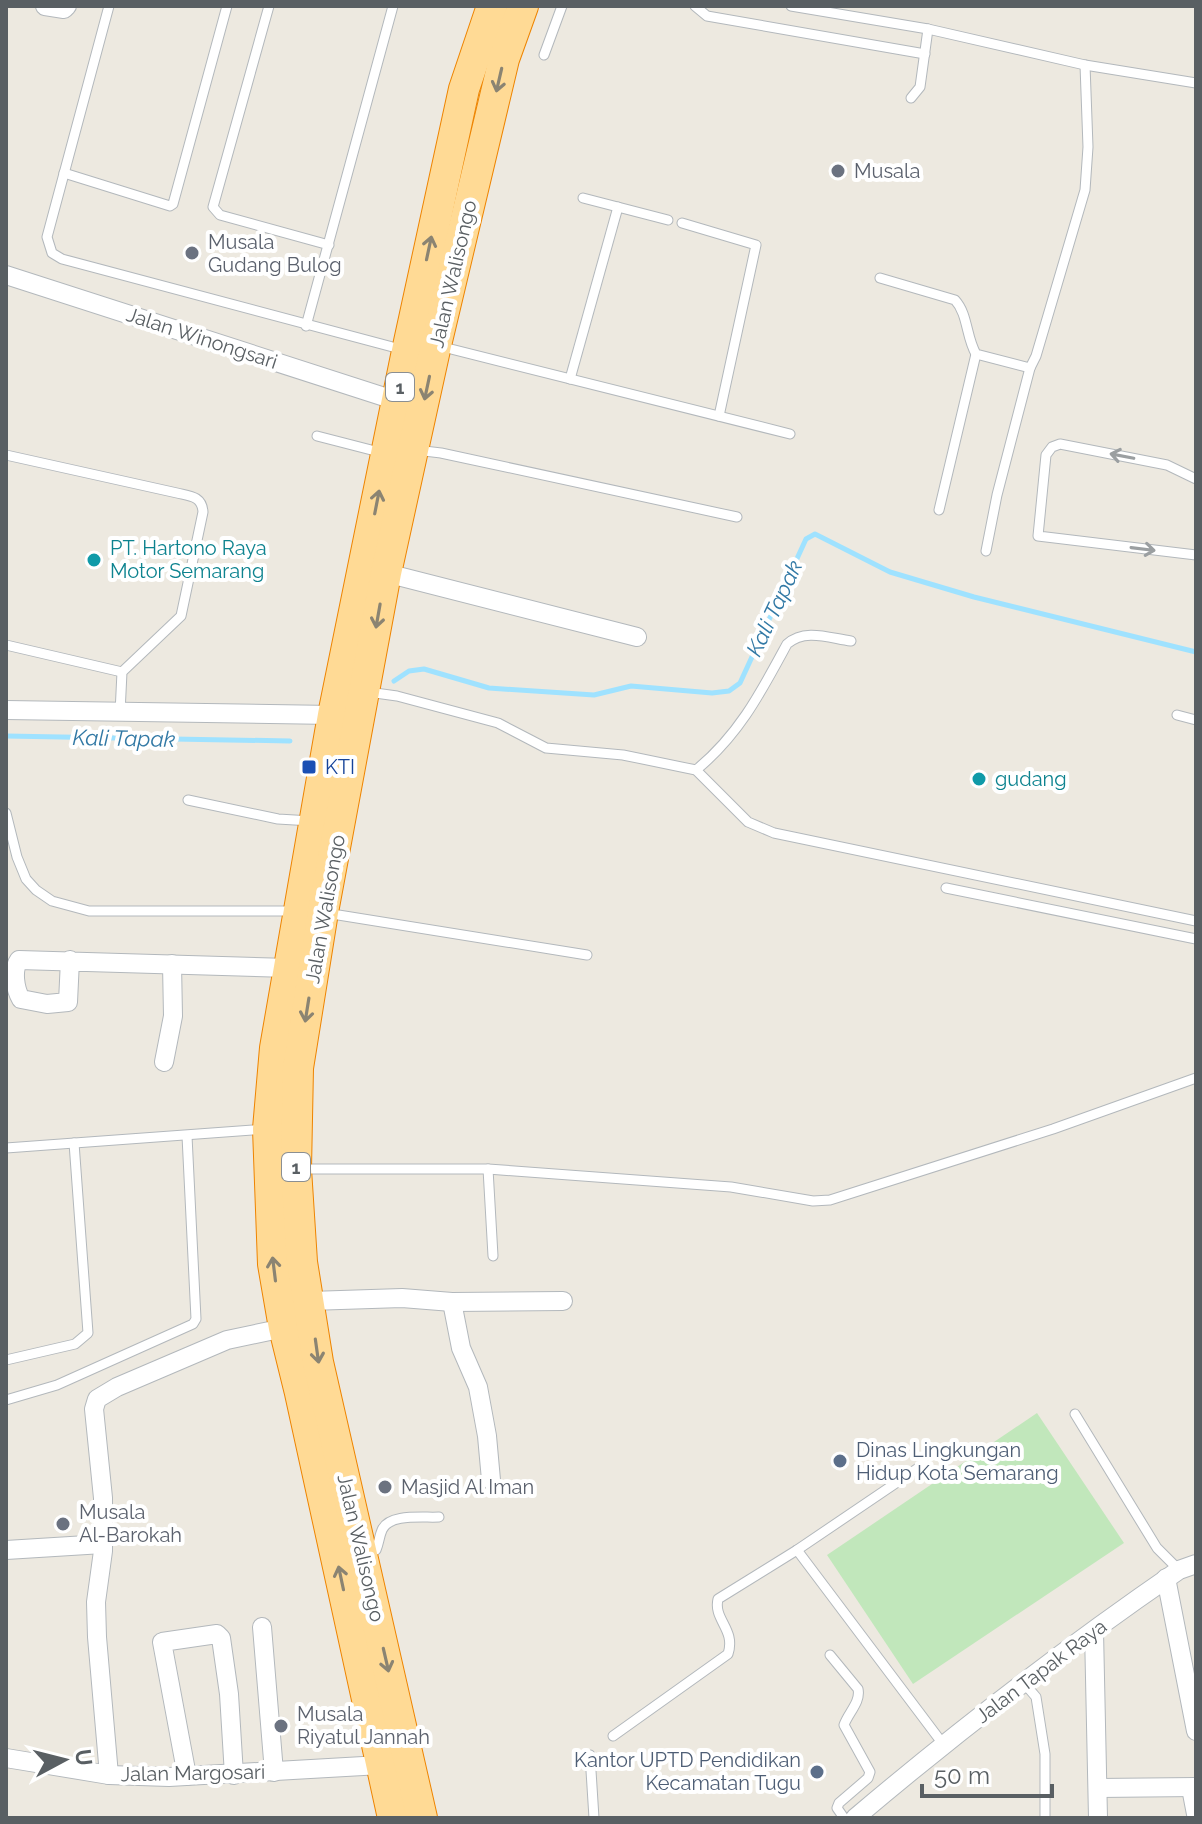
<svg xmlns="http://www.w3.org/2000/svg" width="1202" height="1824" font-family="Raleway,sans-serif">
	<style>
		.green { fill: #c1e7bb }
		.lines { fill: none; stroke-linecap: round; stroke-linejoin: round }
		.stream { stroke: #9fe2ff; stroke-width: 5 }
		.service-casing { stroke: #b3b8bc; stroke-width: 11 }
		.minor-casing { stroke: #b3b8bc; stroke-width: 20 }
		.trunk-casing { stroke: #ee8400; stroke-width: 32 }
		.service { stroke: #fff; stroke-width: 9 }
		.minor { stroke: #fff; stroke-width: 18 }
		.trunk { stroke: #ffda95; stroke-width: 30 }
		.oneway { stroke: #8b8472 }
		.oneway2 { stroke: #9b9fa1 }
		.worship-dot { fill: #6b7280; stroke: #fff; stroke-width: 3 }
		.culture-dot { fill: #0f9aa8; stroke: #fff; stroke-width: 3 }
		.transit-dot { fill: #1a4fb4; stroke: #fff; stroke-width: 3 }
		.service-dot { fill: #5c6f8a; stroke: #fff; stroke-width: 3 }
		.labels { text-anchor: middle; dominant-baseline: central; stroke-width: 8; stroke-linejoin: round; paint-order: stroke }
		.shield { fill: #fff; stroke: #8b8f92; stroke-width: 2 }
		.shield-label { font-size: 18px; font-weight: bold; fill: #595f63 }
		.worship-label { font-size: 20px; fill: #5b616d; stroke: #fff; text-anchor: start }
		.street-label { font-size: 20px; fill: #595f63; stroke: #fff }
		.culture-label { font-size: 20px; fill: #0d838f; stroke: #fff; text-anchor: start }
		.transit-label { font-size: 20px; fill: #164399; stroke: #fff; text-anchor: start }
		.service-label { font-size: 20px; fill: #4e5e75; stroke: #fff; text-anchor: start }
		.water-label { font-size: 22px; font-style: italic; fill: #3279a5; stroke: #fff }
	</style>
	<rect width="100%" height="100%" fill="#ede9e0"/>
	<polygon class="green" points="1037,1413 1124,1543 913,1684 827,1555"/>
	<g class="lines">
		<g class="stream">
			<polyline points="394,681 409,671 424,669 489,688 594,695 631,686 712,693 729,691 740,683 806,539 815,534 890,572 974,597 1196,652"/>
			<polyline points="6,736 290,741"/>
		</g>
		<g class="service-casing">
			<g id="service">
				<polyline points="109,6 47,237 52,253 62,259 404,350"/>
				<polyline points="269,6 213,207 220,215 329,245"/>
				<polyline points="695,6 707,16 925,54"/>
				<polyline points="791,6 928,29 1085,65 1196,83"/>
				<polyline points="544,55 562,6"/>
				<polyline points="911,98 920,87 928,29"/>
				<polyline points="64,173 170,206 173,204 227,6"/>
				<polyline points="583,198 668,220"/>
				<polyline points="682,223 756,245 719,416"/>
				<path d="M 880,278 L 955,300 C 968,314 966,337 976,354 L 1030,368 L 1036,356 L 1085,190 L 1088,147 L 1085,65"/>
				<polyline points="306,326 393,6"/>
				<polyline points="439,346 790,434"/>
				<polyline points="570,379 618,207"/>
				<polyline points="317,436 383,453"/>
				<polyline points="416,450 441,453 737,517"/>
				<path d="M 6,455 L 177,493 C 190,496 202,496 203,512 L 181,616 L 122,672 L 120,713"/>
				<polyline points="1196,479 1167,465 1060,444 1052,447 1046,455 1038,536 1196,555"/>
				<polyline points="939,510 976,354"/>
				<polyline points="986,551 997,495 1030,368"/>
				<polyline points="6,645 122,672"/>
				<polyline points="368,692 397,696 498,723 546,748 623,755 696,770 748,822 774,833 1196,921"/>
				<polyline points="1177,715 1196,720"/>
				<path d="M 696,770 C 739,735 761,692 787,644 C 805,628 829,638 851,641"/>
				<polyline points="188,800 278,819 311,821"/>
				<polyline points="6,813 17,857 26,879 36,890 52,901 89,911 296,911"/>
				<polyline points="946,888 1196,939"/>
				<polyline points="326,913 587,955"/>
				<polyline points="6,1148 265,1129"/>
				<polyline points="299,1169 488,1169 731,1187 813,1201 830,1200 1053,1129 1196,1078"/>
				<polyline points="488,1169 493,1256"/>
				<polyline points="6,1360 75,1344 88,1333 74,1143"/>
				<polyline points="6,1400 57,1385 193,1324 196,1319 187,1136"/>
				<polyline points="1075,1414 1157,1548 1179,1570"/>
				<polyline points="797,1550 943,1744"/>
				<path d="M 367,1552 L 376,1550 C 379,1543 379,1537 382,1530 C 389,1513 424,1518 439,1517"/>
				<path d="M 830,1655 L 858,1689 C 861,1702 848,1713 844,1725 L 870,1772 L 868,1778 L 839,1803 L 837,1808 L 844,1818"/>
				<polyline points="1024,1683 1036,1697 1045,1754 1045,1818"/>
				<path d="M 613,1736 L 728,1654 C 736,1629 713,1620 718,1599 L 797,1550 L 924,1464"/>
				<polyline points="590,1755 594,1818"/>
			</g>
		</g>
		<g class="minor-casing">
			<g id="minor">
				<polyline points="45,6 64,9 67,6"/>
				<polyline points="6,275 397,401"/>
				<polyline points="386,573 637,637"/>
				<polyline points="6,710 333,715"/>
				<path d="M 70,960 L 68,1002 L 47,1004 L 21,999 C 15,989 12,970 19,960 L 289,968"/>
				<polyline points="164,1062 173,1016 172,964"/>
				<polyline points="310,1301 402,1298 452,1302 563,1301"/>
				<polyline points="452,1302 461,1348 478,1387 487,1436 491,1480"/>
				<polyline points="6,1550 103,1544"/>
				<polyline points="1166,1578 1196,1731"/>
				<polyline points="262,1627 274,1772"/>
				<polyline points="1094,1631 1098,1818"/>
				<polyline points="6,1758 109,1775 169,1777 381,1765"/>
				<polyline points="109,1775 97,1637 96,1602 103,1551 103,1498 94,1409 97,1399 117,1387 227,1340 284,1328"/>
				<polyline points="187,1776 162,1642 217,1634 221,1638 229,1694 234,1775"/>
				<polyline points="1098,1788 1196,1787"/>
				<polyline points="1191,1788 1196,1814"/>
				<path d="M 855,1818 C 959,1730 1067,1647 1179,1570 L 1196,1564"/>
			</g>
		</g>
		<g class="trunk-casing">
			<g id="trunk">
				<polyline points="393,1818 300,1393 284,1328 273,1264 268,1129 275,1048 333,715 407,351 464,89 492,6"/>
				<polyline points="422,1818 318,1362 302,1262 296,1169 298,1068 323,912 386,573 436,345 504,59 523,6"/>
			</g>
		</g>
		<use href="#service" class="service"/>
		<use href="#minor" class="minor"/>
		<use href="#trunk" class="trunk"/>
	</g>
	<defs><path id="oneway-shaft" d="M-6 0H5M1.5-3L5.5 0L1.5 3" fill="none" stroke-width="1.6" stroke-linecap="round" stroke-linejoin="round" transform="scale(2)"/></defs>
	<g class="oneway">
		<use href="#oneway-shaft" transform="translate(499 80) rotate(103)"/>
		<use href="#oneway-shaft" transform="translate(429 248) rotate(-78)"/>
		<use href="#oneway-shaft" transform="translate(427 388) rotate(102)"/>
		<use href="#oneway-shaft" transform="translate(377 502) rotate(-79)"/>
		<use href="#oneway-shaft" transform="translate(378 616) rotate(100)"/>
		<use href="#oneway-shaft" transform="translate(307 1010) rotate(99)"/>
		<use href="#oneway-shaft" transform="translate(274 1269) rotate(-97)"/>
		<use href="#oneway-shaft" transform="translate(317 1351) rotate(82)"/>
		<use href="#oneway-shaft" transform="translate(341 1578) rotate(-102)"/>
		<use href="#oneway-shaft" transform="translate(386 1660) rotate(77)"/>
	</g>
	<g class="oneway2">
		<use href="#oneway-shaft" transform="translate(1122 456) rotate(-169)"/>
		<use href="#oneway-shaft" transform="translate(1143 549) rotate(7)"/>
	</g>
	<g class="worship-dot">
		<circle cx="838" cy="171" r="8"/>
		<circle cx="192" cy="253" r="8"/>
		<circle cx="385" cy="1487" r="8"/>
		<circle cx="63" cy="1524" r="8"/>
		<circle cx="281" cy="1726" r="8"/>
	</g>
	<g class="culture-dot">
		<circle cx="94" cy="560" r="8"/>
		<circle cx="979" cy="779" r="8"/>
	</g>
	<rect class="transit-dot" x="301" y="759" width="16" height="16" rx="4"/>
	<g class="service-dot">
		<circle cx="840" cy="1461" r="8"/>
		<circle cx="817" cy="1772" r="8"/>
	</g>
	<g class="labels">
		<g class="shield">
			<rect x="386" y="373" width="28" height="28" rx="6"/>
			<rect x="282" y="1153" width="28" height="28" rx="6"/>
		</g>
		<g class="shield-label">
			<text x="400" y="387">1</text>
			<text x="296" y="1167">1</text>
		</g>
		<g class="worship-label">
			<text x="854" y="171">Musala</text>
			<text x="208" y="242">Musala<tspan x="208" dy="23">Gudang Bulog</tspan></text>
			<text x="401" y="1487">Masjid Al Iman</text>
			<text x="79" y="1512">Musala<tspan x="79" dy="23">Al-Barokah</tspan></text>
			<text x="297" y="1714">Musala<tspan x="297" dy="23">Riyatul Jannah</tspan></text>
		</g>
		<g class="street-label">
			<text transform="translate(453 274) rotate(-77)">Jalan Walisongo</text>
			<text transform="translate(202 338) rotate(18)">Jalan Winongsari</text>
			<text transform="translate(325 909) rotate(-80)">Jalan Walisongo</text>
			<text transform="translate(361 1548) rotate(77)">Jalan Walisongo</text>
			<text transform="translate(1041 1671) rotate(-37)">Jalan Tapak Raya</text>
			<text transform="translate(193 1773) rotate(-1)">Jalan Margosari</text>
		</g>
		<g class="culture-label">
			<text x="110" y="548">PT. Hartono Raya<tspan x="110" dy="23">Motor Semarang</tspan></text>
			<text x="995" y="779">gudang</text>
		</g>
		<g class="transit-label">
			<text x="325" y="767">KTI</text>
		</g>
		<g class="service-label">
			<text x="856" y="1450">Dinas Lingkungan<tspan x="856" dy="23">Hidup Kota Semarang</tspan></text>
			<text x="801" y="1760" text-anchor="end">Kantor UPTD Pendidikan<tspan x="801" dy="23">Kecamatan Tugu</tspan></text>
		</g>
		<g class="water-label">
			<text transform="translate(774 608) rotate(-65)">Kali Tapak</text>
			<text transform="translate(124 738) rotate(1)">Kali Tapak</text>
		</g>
	</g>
	<rect width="1202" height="1824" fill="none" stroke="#595f63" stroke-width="16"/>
	<g transform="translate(64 1760) rotate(83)" stroke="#ffffff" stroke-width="6" paint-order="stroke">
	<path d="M0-6L14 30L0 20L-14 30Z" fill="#595f63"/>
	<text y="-12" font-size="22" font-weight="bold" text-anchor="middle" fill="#595f63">U</text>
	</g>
	<path d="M922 1784v12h130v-12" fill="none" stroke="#595f63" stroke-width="4"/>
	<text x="934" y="1784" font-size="24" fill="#595f63" stroke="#ffffff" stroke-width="6" paint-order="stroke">50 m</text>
</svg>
